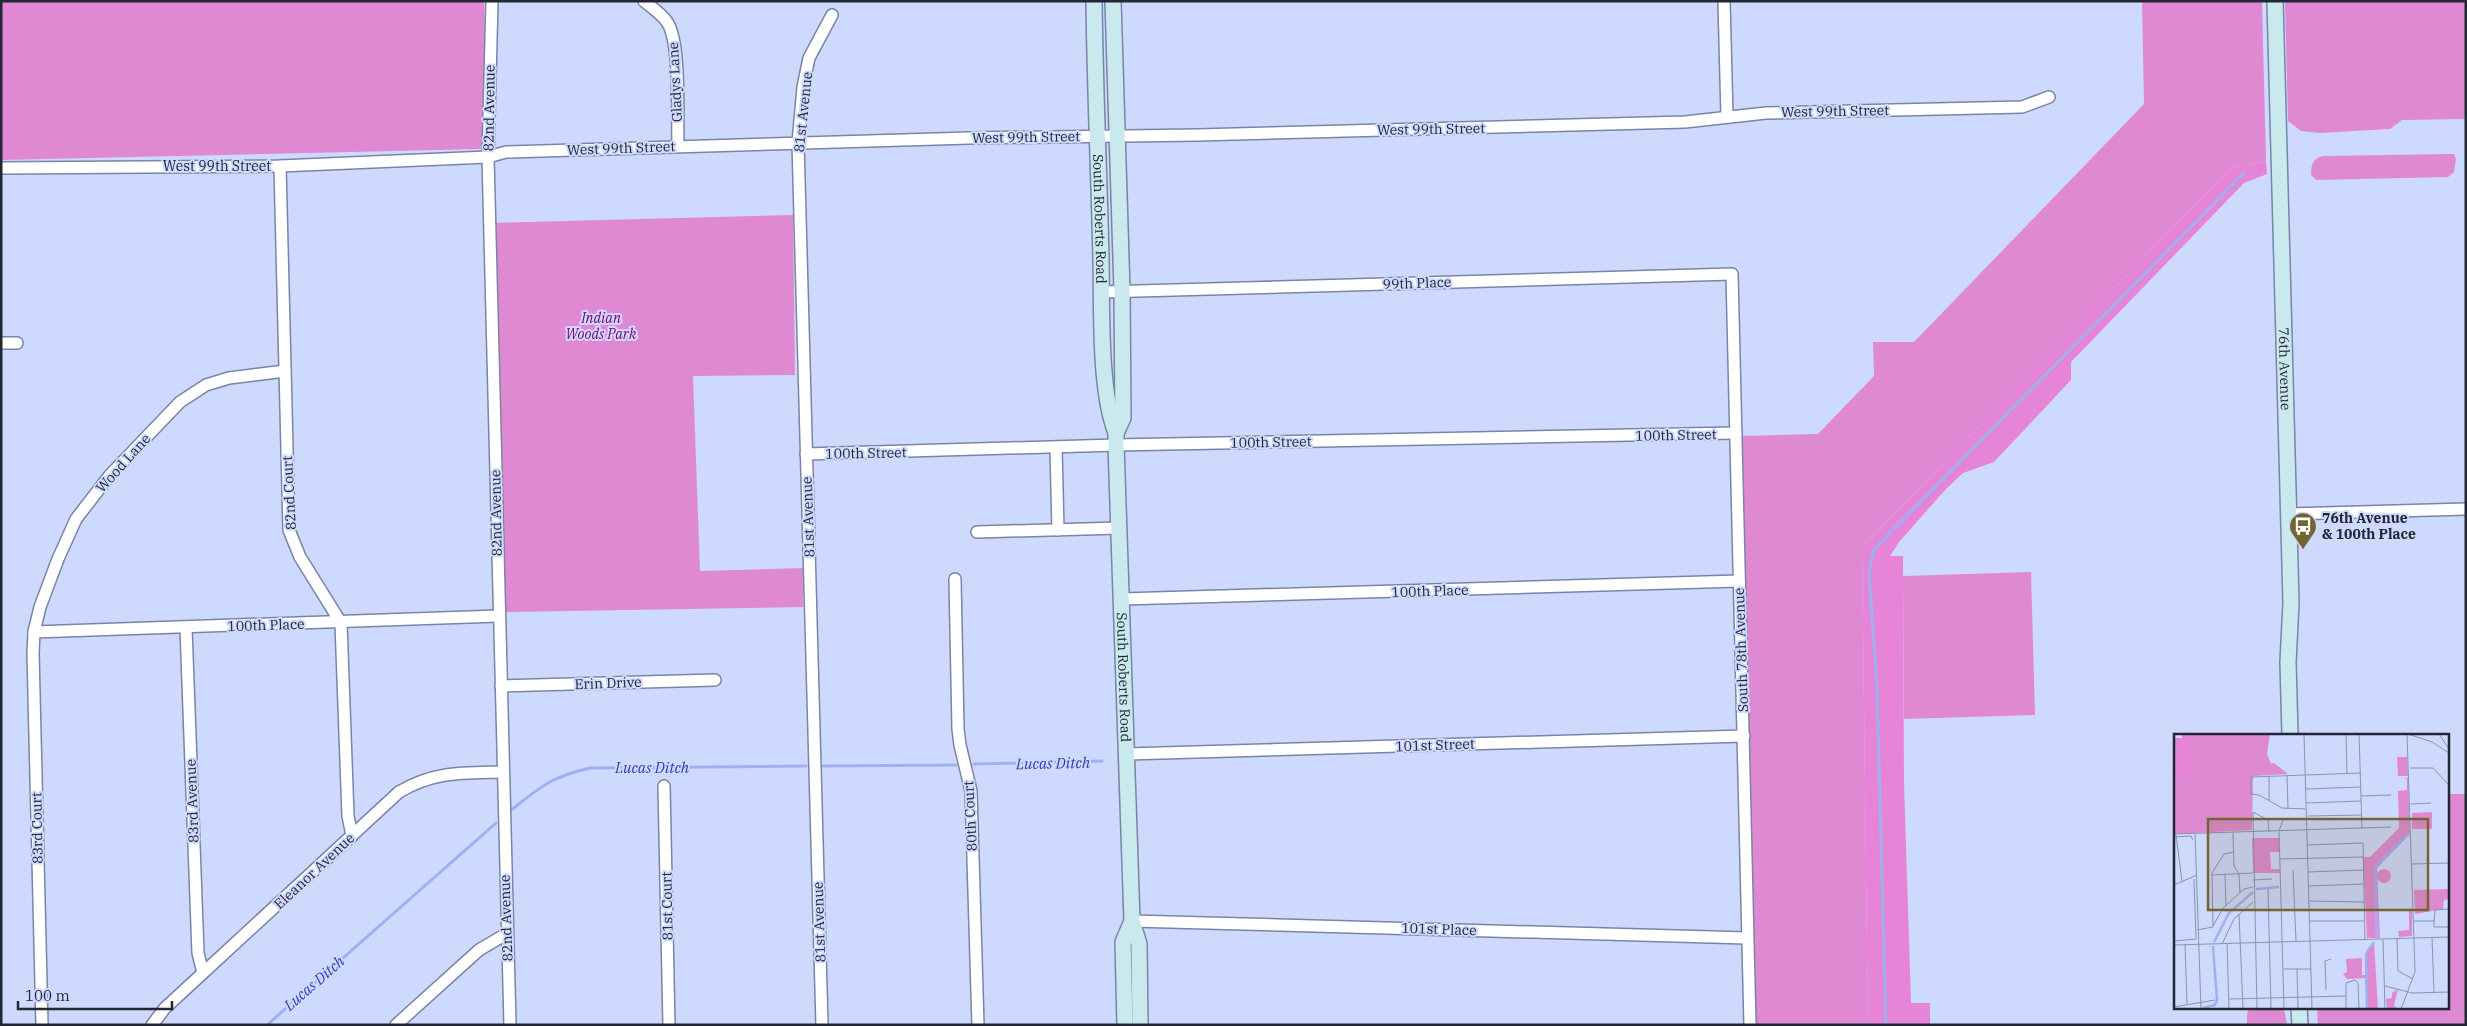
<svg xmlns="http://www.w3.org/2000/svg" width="2467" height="1026" font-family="'IBM Plex Serif',serif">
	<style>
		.green { fill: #df89d3 }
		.forest { fill: #e685d8 }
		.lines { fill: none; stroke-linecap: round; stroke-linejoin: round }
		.stream { stroke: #9fb0f1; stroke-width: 3 }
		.street-casing { stroke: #7a84a7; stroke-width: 14 }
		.secondary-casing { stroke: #7a84a7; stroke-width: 18 }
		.street { stroke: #fff; stroke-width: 11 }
		.secondary { stroke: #cae9ef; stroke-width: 15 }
		.labels { text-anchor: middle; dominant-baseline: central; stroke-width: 4; stroke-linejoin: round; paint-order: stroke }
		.street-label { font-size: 14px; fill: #232734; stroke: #ced9fe }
		.park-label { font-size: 14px; font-style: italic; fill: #810178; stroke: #ced9fe }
		.poi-label { font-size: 14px; font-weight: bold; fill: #232734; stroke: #ced9fe; text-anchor: start }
		.water-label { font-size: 15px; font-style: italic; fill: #313ab2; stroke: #ced9fe }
		.inset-river { fill: none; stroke: #9fb0f1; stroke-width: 2.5 }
		.inset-road { fill: none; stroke: #8a92ad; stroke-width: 1 }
		.view { fill: #746432; fill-opacity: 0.15; stroke: #746432; stroke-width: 2.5 }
		.inset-edge { fill: none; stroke: #232734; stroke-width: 2.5 }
	</style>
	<rect width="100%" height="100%" fill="#ced9fe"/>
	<g class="green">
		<polygon points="1,1 484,1 487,130 484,146 480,149 1,160"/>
		<polygon points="2142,1 2262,1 2266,161 2231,168 1862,547 1868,1025 1755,1025 1740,436 1818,434 1874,376 1873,342 1914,342 2144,104"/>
		<polygon points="2285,1 2466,1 2466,119 2402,120 2390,129 2319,133 2301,131 2288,121"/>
		<path d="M 2450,154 L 2454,154 L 2456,159 L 2454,172 L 2448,177 L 2316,180 L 2311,175 C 2311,165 2312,159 2323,156 Z"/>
		<polygon points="793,215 795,375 693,376 700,571 803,568 803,607 503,612 492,223"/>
		<polygon points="2031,572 2035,715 1904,719 1903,576"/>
		<polygon points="2448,794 2466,794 2466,1025 2318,1025 2317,1007 2448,1007"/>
		<polygon points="2250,1007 2284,1007 2287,1025 2247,1025 2247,1014"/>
	</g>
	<polygon class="forest" points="2266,161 2267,174 2244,183 2071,362 2071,380 1994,462 1963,473 1945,490 1899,542 1890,556 1903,556 1904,783 1911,1003 1930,1003 1930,1025 1868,1025 1862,547 2231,168"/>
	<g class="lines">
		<g class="stream">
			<polyline points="974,764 1102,761"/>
			<polyline points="823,766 956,765"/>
			<path d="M 511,810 C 542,786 551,777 590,768 L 806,766"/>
			<polyline points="267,1025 496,823"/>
			<polyline points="1886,1025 1877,688 1869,573 1874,549 2244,173"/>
		</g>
		<g class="street-casing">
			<g id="street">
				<polyline points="492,1 488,157 510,1025"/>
				<path d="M 644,1 C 651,7 662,14 667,22 C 681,41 677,119 678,146"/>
				<polyline points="1724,1 1727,117"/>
				<polyline points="280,166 289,530 300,557 341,623 348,816 352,836"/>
				<polyline points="1,168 280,166 488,157 506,152 969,138 1198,135 1685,122 1766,113 2022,107 2049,97"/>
				<polyline points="1102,292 1732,274 1750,1025"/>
				<polyline points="1,343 17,343"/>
				<polyline points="1056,448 1058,530"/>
				<polyline points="806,454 1116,445 1736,433"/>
				<polyline points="2289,514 2466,509"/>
				<polyline points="977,532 1119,528"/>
				<polyline points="955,579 958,729 960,745 971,791 978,1025"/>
				<polyline points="1122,599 1739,581"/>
				<polyline points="186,628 198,953 203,973"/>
				<polyline points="34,632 498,616"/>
				<polyline points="501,686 715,680"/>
				<polyline points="1127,754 1744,736"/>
				<polyline points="664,786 669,1025"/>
				<polyline points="1132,921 1747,938"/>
				<polyline points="42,1025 33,653 34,632 40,607 58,559 76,519 110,475 180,402 206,385 229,378 285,371"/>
				<path d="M 152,1025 L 165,1008 L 203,973 L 399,792 C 434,771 463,773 502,772"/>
				<polyline points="396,1025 479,950 506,934"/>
				<polyline points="822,1025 798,143 803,87 809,58 832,15"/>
			</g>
		</g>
		<g class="secondary-casing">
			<g id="secondary">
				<path id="s1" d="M 1094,1 C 1095,87 1099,173 1101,260 C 1102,308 1099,390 1116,433"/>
				<path id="s2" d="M 1113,1 L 1122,291 L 1123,418 L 1116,433 L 1116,445 L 1132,921 L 1139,944 L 1140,1025"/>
				<path id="s3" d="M 2275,1 L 2291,603 L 2288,662 L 2290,735"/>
				<polyline points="2299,1007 2300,1025"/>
				<polyline points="1125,1025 1123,942 1132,921"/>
			</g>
		</g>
		<use href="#street" class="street"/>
		<use href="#secondary" class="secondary"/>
	</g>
	<defs>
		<g id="bus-pin" transform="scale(1.4375)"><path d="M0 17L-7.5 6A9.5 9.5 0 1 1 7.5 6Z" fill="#746432" stroke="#ced9fe"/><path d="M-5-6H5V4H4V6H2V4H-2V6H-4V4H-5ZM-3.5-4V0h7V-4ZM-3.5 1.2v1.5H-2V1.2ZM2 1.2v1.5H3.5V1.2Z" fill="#fff"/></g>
	</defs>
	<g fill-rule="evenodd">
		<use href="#bus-pin" x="2303" y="526"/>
	</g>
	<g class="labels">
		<g class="street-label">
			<text transform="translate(675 82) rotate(-93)">Gladys Lane</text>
			<text transform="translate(489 108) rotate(-89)">82nd Avenue</text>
			<text transform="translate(1835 111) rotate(-1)">West 99th Street</text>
			<text transform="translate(803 112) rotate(-84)">81st Avenue</text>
			<text transform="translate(1431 129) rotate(-1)">West 99th Street</text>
			<text transform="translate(1026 137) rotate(-1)">West 99th Street</text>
			<text transform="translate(621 148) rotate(-2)">West 99th Street</text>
			<text x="217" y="166">West 99th Street</text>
			<text stroke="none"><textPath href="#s1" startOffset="218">South Roberts Road</textPath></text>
			<text transform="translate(1417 283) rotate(-2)">99th Place</text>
			<text stroke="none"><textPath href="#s3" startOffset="368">76th Avenue</textPath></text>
			<text transform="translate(1676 435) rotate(-1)">100th Street</text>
			<text transform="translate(1271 442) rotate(-1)">100th Street</text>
			<text transform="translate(866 453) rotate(-1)">100th Street</text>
			<text transform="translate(123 463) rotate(-48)">Wood Lane</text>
			<text transform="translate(289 493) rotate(-93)">82nd Court</text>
			<text transform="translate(496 513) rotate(-91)">82nd Avenue</text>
			<text transform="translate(808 517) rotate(-92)">81st Avenue</text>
			<text transform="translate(1430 591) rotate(-2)">100th Place</text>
			<text transform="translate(266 625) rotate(-2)">100th Place</text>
			<text transform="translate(1741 650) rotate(-92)">South 78th Avenue</text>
			<text stroke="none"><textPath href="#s2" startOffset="678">South Roberts Road</textPath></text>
			<text transform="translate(608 683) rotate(-2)">Erin Drive</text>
			<text transform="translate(1435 745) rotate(-2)">101st Street</text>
			<text transform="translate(192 801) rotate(-92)">83rd Avenue</text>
			<text transform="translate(970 816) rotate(-93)">80th Court</text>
			<text transform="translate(37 828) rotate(-91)">83rd Court</text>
			<text transform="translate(314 871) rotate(-43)">Eleanor Avenue</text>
			<text transform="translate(667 906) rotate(-91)">81st Court</text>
			<text transform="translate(506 918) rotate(-92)">82nd Avenue</text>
			<text transform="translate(819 922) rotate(-92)">81st Avenue</text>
			<text transform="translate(1439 929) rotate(2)">101st Place</text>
		</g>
		<g class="park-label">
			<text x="601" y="318">Indian<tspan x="601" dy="16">Woods Park</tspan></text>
		</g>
		<g class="poi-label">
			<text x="2322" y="518">76th Avenue<tspan x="2322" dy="16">&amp; 100th Place</tspan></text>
		</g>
		<g class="water-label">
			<text transform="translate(1053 763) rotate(-1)">Lucas Ditch</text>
			<text x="652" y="767">Lucas Ditch</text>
			<text transform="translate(314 983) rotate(-41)">Lucas Ditch</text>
		</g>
	</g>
	<g transform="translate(2174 734)">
		<rect width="275" height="275" fill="#ced9fe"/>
		<path d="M 8,0 L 96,0 L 93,20 L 97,30 L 100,29 L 114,40 L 79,42 L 78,96 L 0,100 L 0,4 L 8,4 ZM 223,23 L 233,23 L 234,42 L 224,42 ZM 234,44 L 236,99 L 200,133 L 202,204 L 193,204 L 189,123 L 196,123 L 225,94 L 224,57 L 233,56 L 233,45 L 228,45 ZM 258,78 L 258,95 L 238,95 L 238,79 ZM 78,104 L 105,104 L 105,118 L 96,118 L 97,135 L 106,135 L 106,139 L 79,139 ZM203 142a7 7 0 1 1 14 0a7 7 0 1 1-14 0ZM 275,155 L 275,165 L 270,166 L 269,175 L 241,180 L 240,156 ZM 238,174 L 238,202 L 225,203 L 224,197 L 235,196 L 235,175 ZM 200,208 L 204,275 L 194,275 L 191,244 L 173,245 L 169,240 L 173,238 L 172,225 L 188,224 L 188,241 L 191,241 L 192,217 ZM 224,255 L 220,272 L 225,275 L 213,274 L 212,265 L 218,264 L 218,259 Z" fill="#df89d3"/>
		<path d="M 8,0 L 15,0 L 16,34 L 12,34 L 12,40 L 5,41 L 0,39 L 0,4 L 8,4 ZM 233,99 L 236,100 L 203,134 L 206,204 L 202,204 L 200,133 Z" fill="#e685d8"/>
		<path class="inset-river" d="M 82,155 L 105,153M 203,203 L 201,133 L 234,100M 40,208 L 55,179 L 79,158M 29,274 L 41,271 L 43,266 L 39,212M 193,275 L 192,220 L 200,208"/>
		<path class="inset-road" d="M 130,0 L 138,275M 172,0 L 173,40M 185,0 L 188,95M 234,0 L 258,8 L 275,19M 265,0 L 275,15M 236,34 L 259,34 L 275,51M 95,42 L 95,66M 113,42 L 114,75M 132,55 L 187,53M 187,62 L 217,61M 132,69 L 187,67M 237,70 L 257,69M 132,75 L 108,74 L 85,61 L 77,60 L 77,43 L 187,39M 134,82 L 188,81M 109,86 L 105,97 L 110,275M 59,99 L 60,132 L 65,140 L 66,159M 0,100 L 217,93M 21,100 L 27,275M 2,101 L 8,147M 0,103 L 17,102 L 19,106M 133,111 L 189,109 L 191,206M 106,125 L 189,123M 238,130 L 275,129M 119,136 L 122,207M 134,138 L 189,136M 51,140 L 52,171M 37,141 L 79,139M 79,146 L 98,145M 0,151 L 23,141M 135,152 L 190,150M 94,155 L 97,275M 135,167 L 190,168M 65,180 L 69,275M 136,187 L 191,187M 240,187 L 260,187 L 260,193 L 275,193M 260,187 L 261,176 L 275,175M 39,192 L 49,174 L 70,155 L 79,153M 39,193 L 38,139 L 50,120 L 60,118M 23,196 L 39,193M 258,204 L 260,258M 209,205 L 211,275M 223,205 L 224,237 L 239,245M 0,207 L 22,205 L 20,145M 53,209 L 55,275M 48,210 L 60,185 L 79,168M 0,211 L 275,203M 11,211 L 13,270M 110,235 L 137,235M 123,235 L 124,275M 211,252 L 238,259 L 275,258M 152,256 L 151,227 L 157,225M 55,265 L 172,262M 0,273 L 41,266M 83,275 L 79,78 L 94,86 L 95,98M 172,275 L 172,249 L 181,246 L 184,249 L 185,275M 227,275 L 241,238 L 233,1"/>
		<path class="view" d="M 34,85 L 254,85 L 254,176 L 34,176 Z"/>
		<rect width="275" height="275" class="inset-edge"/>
	</g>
	<rect width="2467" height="1026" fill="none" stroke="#232734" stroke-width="5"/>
	<path d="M18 1001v8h154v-8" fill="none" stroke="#232734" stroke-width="2.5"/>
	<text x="25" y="1001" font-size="15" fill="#232734" stroke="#ced9fe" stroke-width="4" paint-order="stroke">100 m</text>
</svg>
